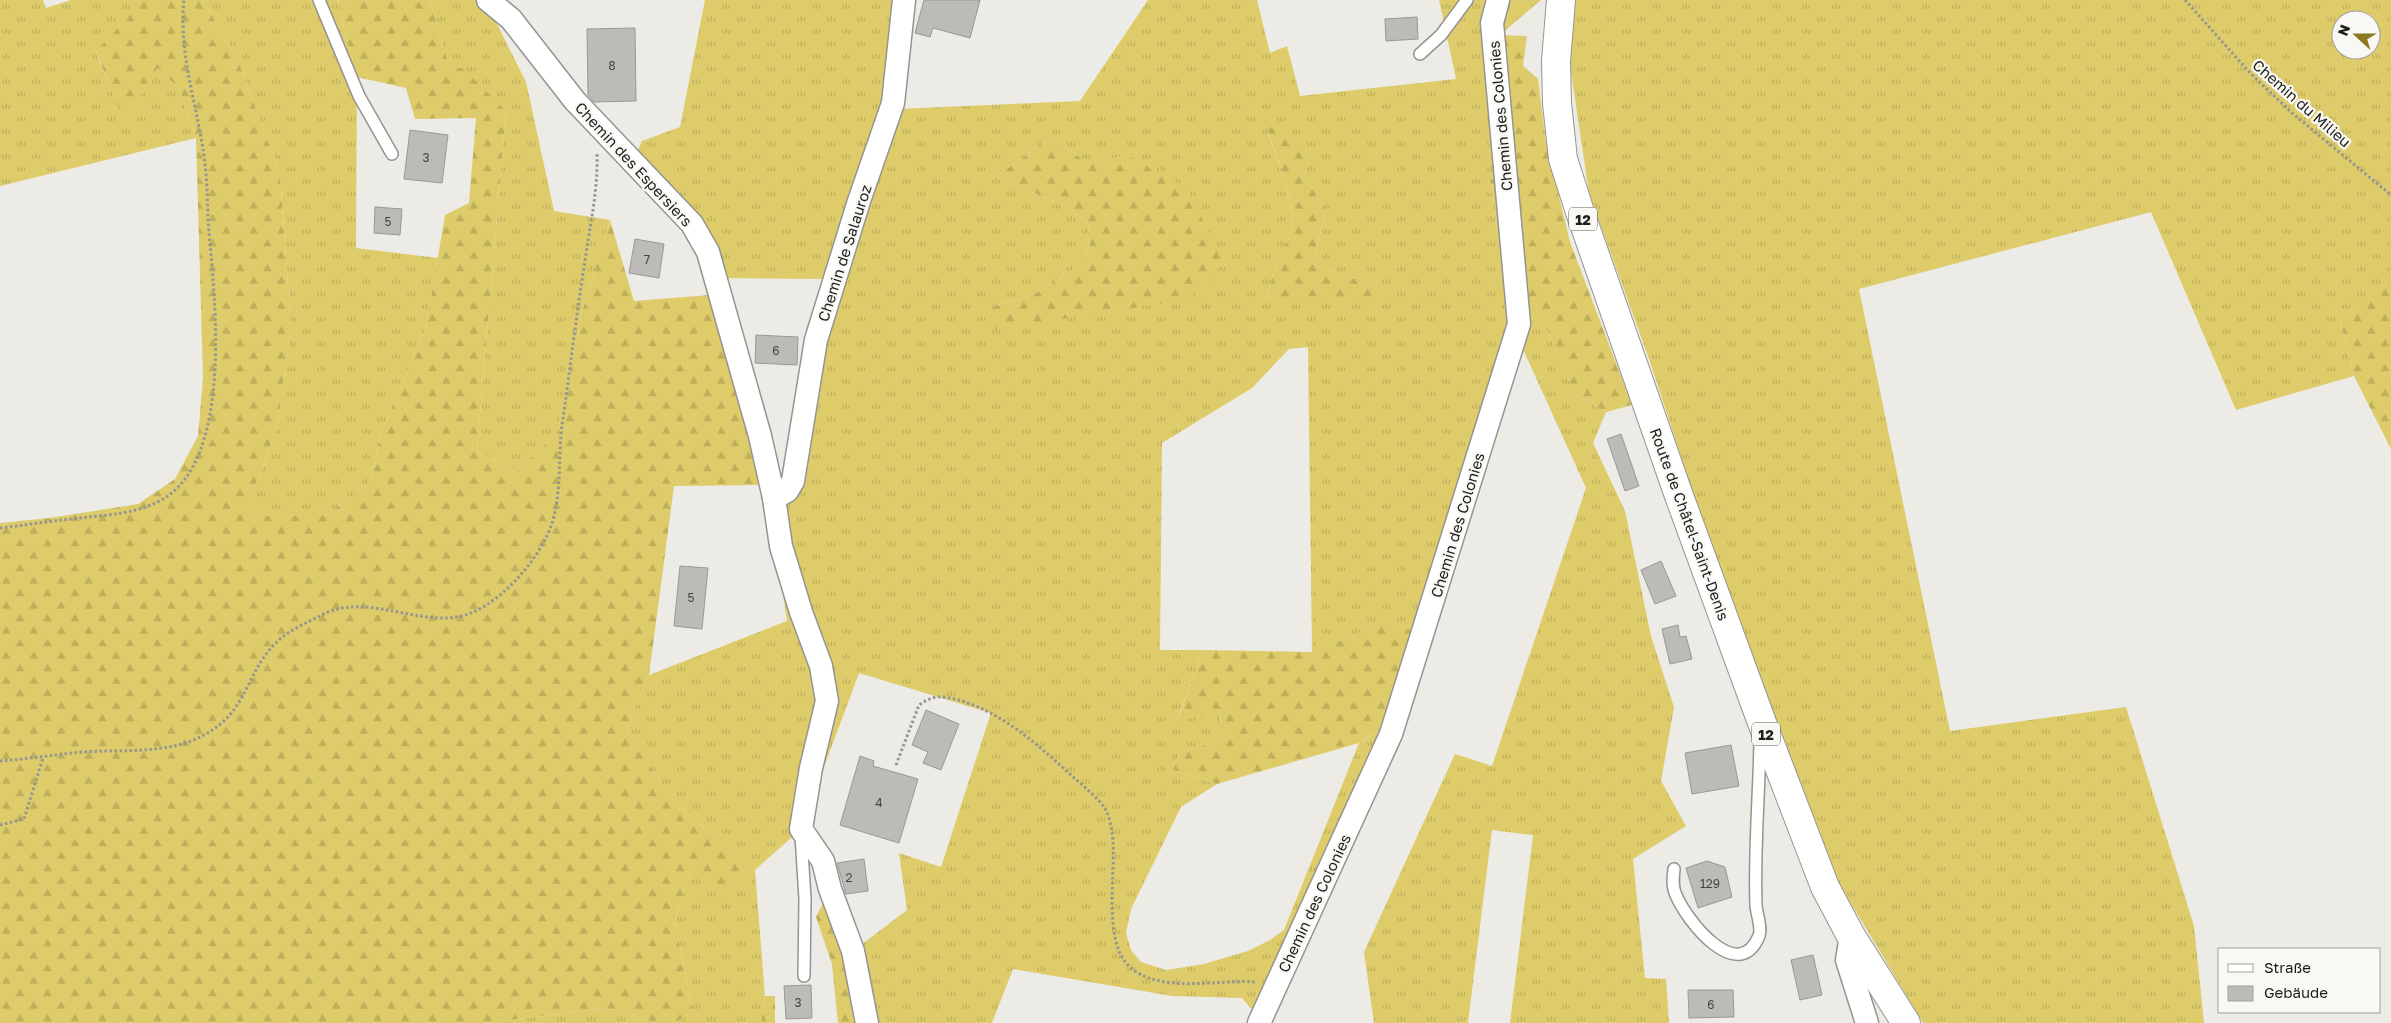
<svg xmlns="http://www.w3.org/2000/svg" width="2391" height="1023" font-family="'Golos Text',sans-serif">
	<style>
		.grass { fill: url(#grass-tufts); fill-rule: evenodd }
		.forest { fill: url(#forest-firs) }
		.building { fill: #bcbbb7; stroke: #999894 }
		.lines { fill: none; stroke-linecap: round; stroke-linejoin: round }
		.service-casing { stroke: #959490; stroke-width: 14 }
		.minor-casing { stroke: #959490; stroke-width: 25 }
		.primary-casing { stroke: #959490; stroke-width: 30 }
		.path { stroke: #959591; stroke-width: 3; stroke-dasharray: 2.5 2.5; stroke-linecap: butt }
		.service { stroke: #fff; stroke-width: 11 }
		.minor { stroke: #fff; stroke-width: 22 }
		.primary { stroke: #fff; stroke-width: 28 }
		.labels { text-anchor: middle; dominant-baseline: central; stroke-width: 4.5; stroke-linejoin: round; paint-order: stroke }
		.number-label { font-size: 12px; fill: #454442 }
		.shield { fill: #f9f8f4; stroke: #5f5f5c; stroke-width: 1 }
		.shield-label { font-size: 14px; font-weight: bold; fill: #1d1d1b }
		.street-label { font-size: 15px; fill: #1d1d1b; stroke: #f9f8f4 }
	</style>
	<defs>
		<pattern id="grass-tufts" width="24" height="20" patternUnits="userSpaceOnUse" patternTransform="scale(1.25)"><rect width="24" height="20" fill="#decc6a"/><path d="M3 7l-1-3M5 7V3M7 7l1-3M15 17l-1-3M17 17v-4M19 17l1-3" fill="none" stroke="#beaf5b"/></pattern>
		<pattern id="forest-firs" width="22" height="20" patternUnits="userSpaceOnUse" patternTransform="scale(1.25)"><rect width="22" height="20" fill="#decc6a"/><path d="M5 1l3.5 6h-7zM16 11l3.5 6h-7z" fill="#beaf5b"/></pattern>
	</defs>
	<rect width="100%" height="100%" fill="#ecebe6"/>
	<g class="grass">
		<polygon points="0,0 43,0 46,8 71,0 137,0 141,5 96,52 124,121 158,68 180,90 196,138 0,186"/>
		<polygon points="203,0 337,0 357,77 356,248 438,258 426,327 382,432 369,484 324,516 249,516 251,498 277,428 291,327 280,174 238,60"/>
		<polygon points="430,0 485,0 526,82 554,211 610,220 581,315 557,433 515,473 477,450 506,111 449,67"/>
		<path d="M 705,0 L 901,0 L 897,109 L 1080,101 L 1148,0 L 1257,0 L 1270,53 L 1287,46 L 1300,96 L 1456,79 L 1439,0 L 1541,0 L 1500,35 L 1514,173 L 1490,180 L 1505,290 L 1539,311 L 1576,395 L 1606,412 L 1593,443 L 1625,511 L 1651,636 L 1674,707 L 1661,781 L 1686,826 L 1633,859 L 1645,978 L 1666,979 L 1669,1023 L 1510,1023 L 1533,835 L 1492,830 L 1468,1023 L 1374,1023 L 1364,952 L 1455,754 L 1492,766 L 1586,488 L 1522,347 L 1396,746 L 1254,1012 L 1242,998 L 1172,996 L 1013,969 L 992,1023 L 867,1023 L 853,951 L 907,910 L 899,853 L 941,867 L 991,713 L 859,673 L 801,829 L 755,870 L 765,996 L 761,1023 L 675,1023 L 693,1011 L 675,921 L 690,870 L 755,869 L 677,806 L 626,730 L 649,675 L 787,621 L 766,485 L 784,486 L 824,279 L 723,278 L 636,154 L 642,141 L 680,127 ZM 1267,131 L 1311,151 L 1304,177 L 1326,209 L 1313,264 L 1373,286 L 1265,300 L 1274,272 L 1294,226 L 1287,184 ZM 1050,137 L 1087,162 L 1128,156 L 1184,300 L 988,308 L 1035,294 L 1074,269 L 1090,246 L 1088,224 L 1068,207 L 996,177 ZM 1308,347 L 1312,652 L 1376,626 L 1390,725 L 1359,743 L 1284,930 L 1270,940 L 1248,951 L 1204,964 L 1166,970 L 1141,962 L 1131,950 L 1126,933 L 1131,909 L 1181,807 L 1217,784 L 1173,770 L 1179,753 L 1219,741 L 1221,712 L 1177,720 L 1203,650 L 1160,650 L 1162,443 L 1252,388 L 1289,349 Z"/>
		<path d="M 1575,0 L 2391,0 L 2391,290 L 2382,286 L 2340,319 L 2354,376 L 2236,410 L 2151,212 L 1859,289 L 1950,731 L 2126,707 L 2194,926 L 2204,1023 L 1923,1023 L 1835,877 L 1736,623 L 1648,356 L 1589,193 L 1568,52 ZM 2341,20 L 2371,20 L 2371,50 L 2341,50 Z"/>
		<polygon points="608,1008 658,1023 485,1023"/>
	</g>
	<g class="forest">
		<polygon points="137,0 203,0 238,60 280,174 291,327 277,428 251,498 249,516 324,516 369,484 382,432 426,327 445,215 469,203 476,118 415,119 406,88 357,77 337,0 430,0 449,66 464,69 506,111 477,450 515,473 557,433 581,315 610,220 634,301 722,294 766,485 674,486 649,675 626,730 677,806 755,869 722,888 690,870 675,921 693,1011 675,1023 658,1023 608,1008 485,1023 0,1023 0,523 50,518 138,504 175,479 198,436 203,378 196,138 180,90 158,68 124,122 96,51 140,5"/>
		<polygon points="1500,35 1527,36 1523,66 1538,79 1546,143 1570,242 1632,405 1606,412 1576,395 1539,311 1505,291 1490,180 1514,172"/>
		<polygon points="1275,124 1311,151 1304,177 1326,209 1313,264 1373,286 1376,296 1265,301 1274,272 1294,226 1287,184 1267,130"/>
		<polygon points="1050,137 1087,162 1128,156 1187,188 1222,258 1214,281 1184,300 996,329 988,308 1035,294 1074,269 1090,246 1088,224 1068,207 996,177"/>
		<polygon points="2382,285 2391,290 2391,449 2354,376 2340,319"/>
		<polygon points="1376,626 1417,630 1389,725 1359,743 1217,784 1173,770 1179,753 1219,741 1221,712 1177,721 1203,650 1312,652"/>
		<polygon points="830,889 867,1023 838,1023 832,964 816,917"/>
		<polygon points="765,996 775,996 775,1023 761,1023"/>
	</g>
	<g class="building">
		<polygon points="924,0 980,0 970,38 933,28 930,37 915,33"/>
		<polygon points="1417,17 1418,39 1386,41 1385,19"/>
		<polygon points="635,28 636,101 594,102 588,95 587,29"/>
		<polygon points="410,130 448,135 442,183 404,179"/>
		<polygon points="375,207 402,209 400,235 374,233"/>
		<polygon points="635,239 664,244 659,278 629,273"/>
		<polygon points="756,335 798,337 797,365 755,363"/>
		<polygon points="1621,434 1639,486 1625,491 1607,439"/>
		<polygon points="1661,561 1676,596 1655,604 1641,570"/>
		<polygon points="680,566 708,568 702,629 674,626"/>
		<polygon points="1678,625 1680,637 1686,636 1692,659 1670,664 1662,629"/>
		<polygon points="926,710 959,724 941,770 923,763 928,752 912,745"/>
		<polygon points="1731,745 1739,786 1692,794 1685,753"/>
		<polygon points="860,756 874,761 873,766 918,779 899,843 840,825"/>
		<polygon points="864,859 868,891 846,894 837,863"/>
		<polygon points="1707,861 1725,867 1732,897 1698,908 1686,868"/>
		<polygon points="1813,955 1822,995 1800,1000 1791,960"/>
		<polygon points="811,985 812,1018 786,1019 784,986"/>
		<polygon points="1688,990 1733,990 1734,1017 1689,1018"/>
	</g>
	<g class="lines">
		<g class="service-casing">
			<g id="service">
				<polyline points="319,0 359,96 392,154"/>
				<polyline points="1420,54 1441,35 1467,0"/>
				<polyline points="801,835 805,899 804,976"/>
				<path d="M 1674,869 C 1673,878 1672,887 1676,895 C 1686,920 1738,986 1759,936 C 1762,928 1757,915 1756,906 C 1754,852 1759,796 1760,742"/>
			</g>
		</g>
		<g class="minor-casing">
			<g id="minor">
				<polyline points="488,0 511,19 575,101 692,224 708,252 760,436 774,498 781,546 801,612 821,666 827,701 811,768 801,829 823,861 830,889 853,951 867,1023"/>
				<polyline points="774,498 787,491 793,481 816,340 859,201 893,103 904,0"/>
				<polyline points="1851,936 1847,960 1867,1023"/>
				<polyline points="1259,1023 1391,734 1519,324 1492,23 1498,0"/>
			</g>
		</g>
		<g class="primary-casing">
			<polyline id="primary" points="1561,0 1556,61 1557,103 1563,159 1580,212 1678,493 1761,720 1825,887 1851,936 1906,1023"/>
		</g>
		<g class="path">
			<polyline points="2185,0 2251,74 2291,112 2391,195"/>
			<path d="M 0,528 C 26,525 52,521 79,518 C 107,515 137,514 163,499 C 233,458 215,301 209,232 C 207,210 208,187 205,164 C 199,110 178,56 184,0"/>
			<path d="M 0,761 C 24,759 48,756 72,753 C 125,747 182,760 225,720 C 247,699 253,664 276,643 C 287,631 306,623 320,616 C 367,589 424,632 471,613 C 505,599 541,557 552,523 C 562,492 558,457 562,425 C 570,371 576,316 585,261 C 590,225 598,191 597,154"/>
			<path d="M 896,765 L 919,705 C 926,700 934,696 943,697 C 992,703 1036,743 1071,775 C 1082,785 1095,795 1104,807 C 1108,812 1111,825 1112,832 C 1118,867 1100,942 1131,968 C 1162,994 1218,979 1256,982"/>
			<polyline points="0,825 24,819 43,758"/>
		</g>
		<use href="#service" class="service"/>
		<use href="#minor" class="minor"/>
		<use href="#primary" class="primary"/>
	</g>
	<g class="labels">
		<g class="number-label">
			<text x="612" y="65">8</text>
			<text x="426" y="157">3</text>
			<text x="388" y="221">5</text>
			<text x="647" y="259">7</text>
			<text x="776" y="350">6</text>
			<text x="691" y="597">5</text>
			<text x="879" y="802">4</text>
			<text x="849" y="877">2</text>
			<text x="1710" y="883">129</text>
			<text x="798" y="1002">3</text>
			<text x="1711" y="1004">6</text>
		</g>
		<g class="shield">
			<rect x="1569" y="207.5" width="28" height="23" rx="4"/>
			<rect x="1752" y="722.5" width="28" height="23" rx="4"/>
		</g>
		<g class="shield-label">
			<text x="1583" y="219">12</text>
			<text x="1766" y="734">12</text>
		</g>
		<g class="street-label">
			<text transform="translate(2302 103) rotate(41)">Chemin du Milieu</text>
			<text transform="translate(1500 116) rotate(-95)">Chemin des Colonies</text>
			<text transform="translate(634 164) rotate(47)">Chemin des Espersiers</text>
			<text transform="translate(844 253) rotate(-72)">Chemin de Salauroz</text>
			<text transform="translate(1690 524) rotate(70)">Route de Châtel-Saint-Denis</text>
			<text transform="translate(1457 525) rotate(-73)">Chemin des Colonies</text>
			<text transform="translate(1314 903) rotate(-65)">Chemin des Colonies</text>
		</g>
	</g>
	<rect x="2218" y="948" width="162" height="65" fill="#f9f8f4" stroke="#a1a09d"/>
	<rect x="2228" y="964" width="25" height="8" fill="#ffffff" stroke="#a1a09d"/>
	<text x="2264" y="973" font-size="15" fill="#1d1d1b">Straße</text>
	<rect x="2228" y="986" width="25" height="15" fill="#bcbbb7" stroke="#a1a09d"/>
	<text x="2264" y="998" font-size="15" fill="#1d1d1b">Gebäude</text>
	<g transform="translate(2356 35) rotate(291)"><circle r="24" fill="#f9f8f4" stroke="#a1a09d"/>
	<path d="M0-4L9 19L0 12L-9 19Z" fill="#8a7a20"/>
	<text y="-8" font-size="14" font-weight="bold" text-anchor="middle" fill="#1d1d1b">N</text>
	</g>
</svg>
